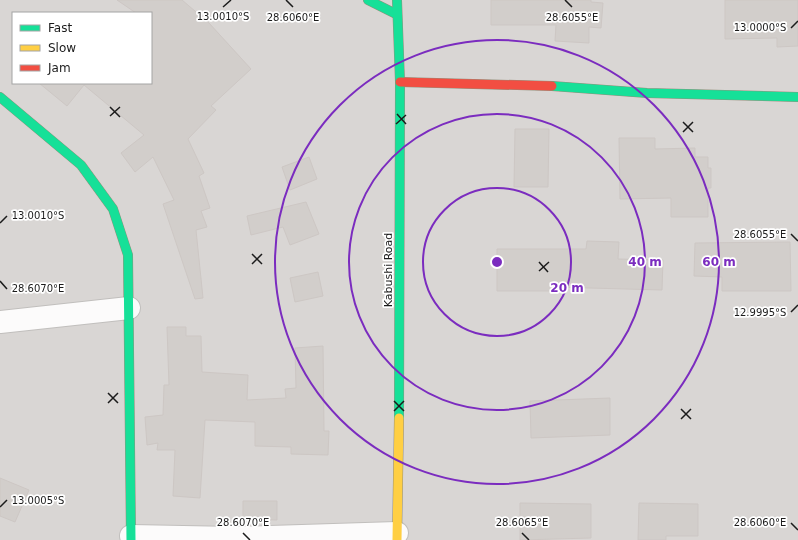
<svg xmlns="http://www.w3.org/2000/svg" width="798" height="540" font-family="'DejaVu Sans',sans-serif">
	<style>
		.residential { fill: #d9d6d4; fill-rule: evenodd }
		.building { fill: #d2cecb; stroke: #cdc7c4 }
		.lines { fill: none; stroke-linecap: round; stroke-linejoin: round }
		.street-casing { stroke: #c1bfbd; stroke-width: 24 }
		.fast-casing { stroke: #948f7b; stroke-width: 10 }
		.slow-casing { stroke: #948f7b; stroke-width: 10 }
		.jam-casing { stroke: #948f7b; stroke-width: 10 }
		.street { stroke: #fcfbfb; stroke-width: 22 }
		.fast { stroke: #16e098; stroke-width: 9 }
		.slow { stroke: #ffcf43; stroke-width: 9 }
		.jam { stroke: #f24e42; stroke-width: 9 }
		.ticks { fill: none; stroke: #1b1b1b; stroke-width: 1.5 }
		.ring { fill: none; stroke: #7b2cbf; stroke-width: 2 }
		.labels { text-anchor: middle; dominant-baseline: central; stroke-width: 3.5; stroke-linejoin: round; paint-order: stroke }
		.street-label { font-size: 11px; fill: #1b1b1b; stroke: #fff }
		.ticks-label { font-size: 10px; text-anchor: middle; fill: #1b1b1b; stroke: #fff; stroke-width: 3.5; stroke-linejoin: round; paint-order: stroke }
		.centre { fill: #7b2cbf; stroke: #fff; stroke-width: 2 }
		.ring-label { font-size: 12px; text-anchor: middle; font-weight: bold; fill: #7b2cbf; stroke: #fff; stroke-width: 3.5; stroke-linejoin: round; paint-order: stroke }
	</style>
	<rect width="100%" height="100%" fill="#eae6e2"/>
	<path class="residential" d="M 0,0 L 798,0 L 798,540 L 0,540 ZM 13,13 L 151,13 L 151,83 L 13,83 Z"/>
	<g class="building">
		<polygon points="117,0 182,0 209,23 251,69 211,106 216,110 188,139 204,173 199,176 210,208 201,211 207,227 196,230 203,298 195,299 163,204 174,200 153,157 135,172 121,153 144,135 84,85 67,106 39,83 151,83 151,13 136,13"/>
		<polygon points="491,0 591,0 591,2 603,3 601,28 589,27 589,43 555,41 556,25 491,25"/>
		<polygon points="725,0 798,0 798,46 777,47 777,38 725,39"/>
		<polygon points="515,129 549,129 548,187 514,187"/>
		<polygon points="619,138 655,138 655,149 695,148 695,157 708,157 708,168 711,168 711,188 708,188 708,217 671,217 671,198 620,199"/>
		<polygon points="309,157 317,179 290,190 282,167"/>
		<polygon points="306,202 319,234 290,245 283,227 251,235 247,216"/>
		<polygon points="587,241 619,242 618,259 663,260 662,290 553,287 553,291 497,291 497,249 586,249"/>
		<polygon points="790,242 791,291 722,291 722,277 694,276 695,243"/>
		<polygon points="318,272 323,296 295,302 290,278"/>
		<polygon points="167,327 186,327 186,336 201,336 202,372 248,375 247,400 286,398 285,389 296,388 295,348 323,346 324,431 329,431 328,455 291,454 291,447 255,446 255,422 205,420 200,498 173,496 175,450 157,450 158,443 147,445 145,417 163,415 164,385 169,385"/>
		<polygon points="610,398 610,435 531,438 530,401"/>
		<polygon points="0,478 29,490 15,522 0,516"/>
		<polygon points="243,501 277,501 277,520 243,519"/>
		<polygon points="520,503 591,504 591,538 520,540"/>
		<polygon points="639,503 698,504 698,536 666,536 666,540 638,540"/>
	</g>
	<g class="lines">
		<g class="street-casing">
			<g id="street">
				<polyline points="0,322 129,308"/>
				<polyline points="131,536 234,538 397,533"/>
			</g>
		</g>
		<g class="fast-casing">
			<g id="fast">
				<polyline points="368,0 396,14"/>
				<polyline points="397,0 400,82 399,418"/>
				<polyline points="552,86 647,93 798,97"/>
				<polyline points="0,97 81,165 113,209 128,255 131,540"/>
			</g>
		</g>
		<g class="slow-casing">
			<polyline id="slow" points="397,540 399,418"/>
		</g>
		<g class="jam-casing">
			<polyline id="jam" points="400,82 552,86"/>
		</g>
		<use href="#street" class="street"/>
		<use href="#fast" class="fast"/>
		<use href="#slow" class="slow"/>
		<use href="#jam" class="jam"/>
	</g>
	<path class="ticks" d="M 286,0 L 293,7M 565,0 L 572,7M 223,7 L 231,0M 791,28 L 798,21M 110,107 L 120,117M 397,114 L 406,124M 110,116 L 120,107M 683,122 L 693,132M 396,124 L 406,115M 683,132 L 693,122M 0,223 L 7,216M 791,234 L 798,241M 252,254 L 262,264M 539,262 L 548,272M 252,264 L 262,254M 539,271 L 549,262M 0,281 L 7,289M 791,312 L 798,305M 108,393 L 118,403M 394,401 L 404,411M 108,403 L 118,393M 681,409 L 691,419M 394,411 L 404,401M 681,419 L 691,409M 0,507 L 7,500M 791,523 L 798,530M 243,533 L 250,540M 522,533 L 529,540"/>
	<g class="ring">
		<circle cx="497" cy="262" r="74"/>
		<circle cx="497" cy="262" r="148"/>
		<circle cx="497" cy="262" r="222"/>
	</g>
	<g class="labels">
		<g class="street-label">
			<text transform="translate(388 270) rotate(-90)">Kabushi Road</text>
		</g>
	</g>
	<g class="ticks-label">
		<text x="223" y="20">13.0010°S</text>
		<text x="293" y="21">28.6060°E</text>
		<text x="572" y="21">28.6055°E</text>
		<text x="760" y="31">13.0000°S</text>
		<text x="38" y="219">13.0010°S</text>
		<text x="760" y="238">28.6055°E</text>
		<text x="38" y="292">28.6070°E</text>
		<text x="760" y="316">12.9995°S</text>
		<text x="38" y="504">13.0005°S</text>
		<text x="243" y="526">28.6070°E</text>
		<text x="522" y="526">28.6065°E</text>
		<text x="760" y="526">28.6060°E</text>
	</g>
	<circle cx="497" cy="262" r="6" class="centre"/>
	<g class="ring-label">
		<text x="645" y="266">40 m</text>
		<text x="719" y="266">60 m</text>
		<text x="567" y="292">20 m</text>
	</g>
	<rect x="12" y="12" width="140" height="72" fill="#ffffff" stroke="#a4a4a4"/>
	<rect x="20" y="25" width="20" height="6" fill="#16e098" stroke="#a4a4a4"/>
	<text x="48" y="32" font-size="12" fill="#1b1b1b">Fast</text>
	<rect x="20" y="45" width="20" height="6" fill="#ffcf43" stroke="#a4a4a4"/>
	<text x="48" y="52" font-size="12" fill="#1b1b1b">Slow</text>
	<rect x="20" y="65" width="20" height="6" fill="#f24e42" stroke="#a4a4a4"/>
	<text x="48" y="72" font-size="12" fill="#1b1b1b">Jam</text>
</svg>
